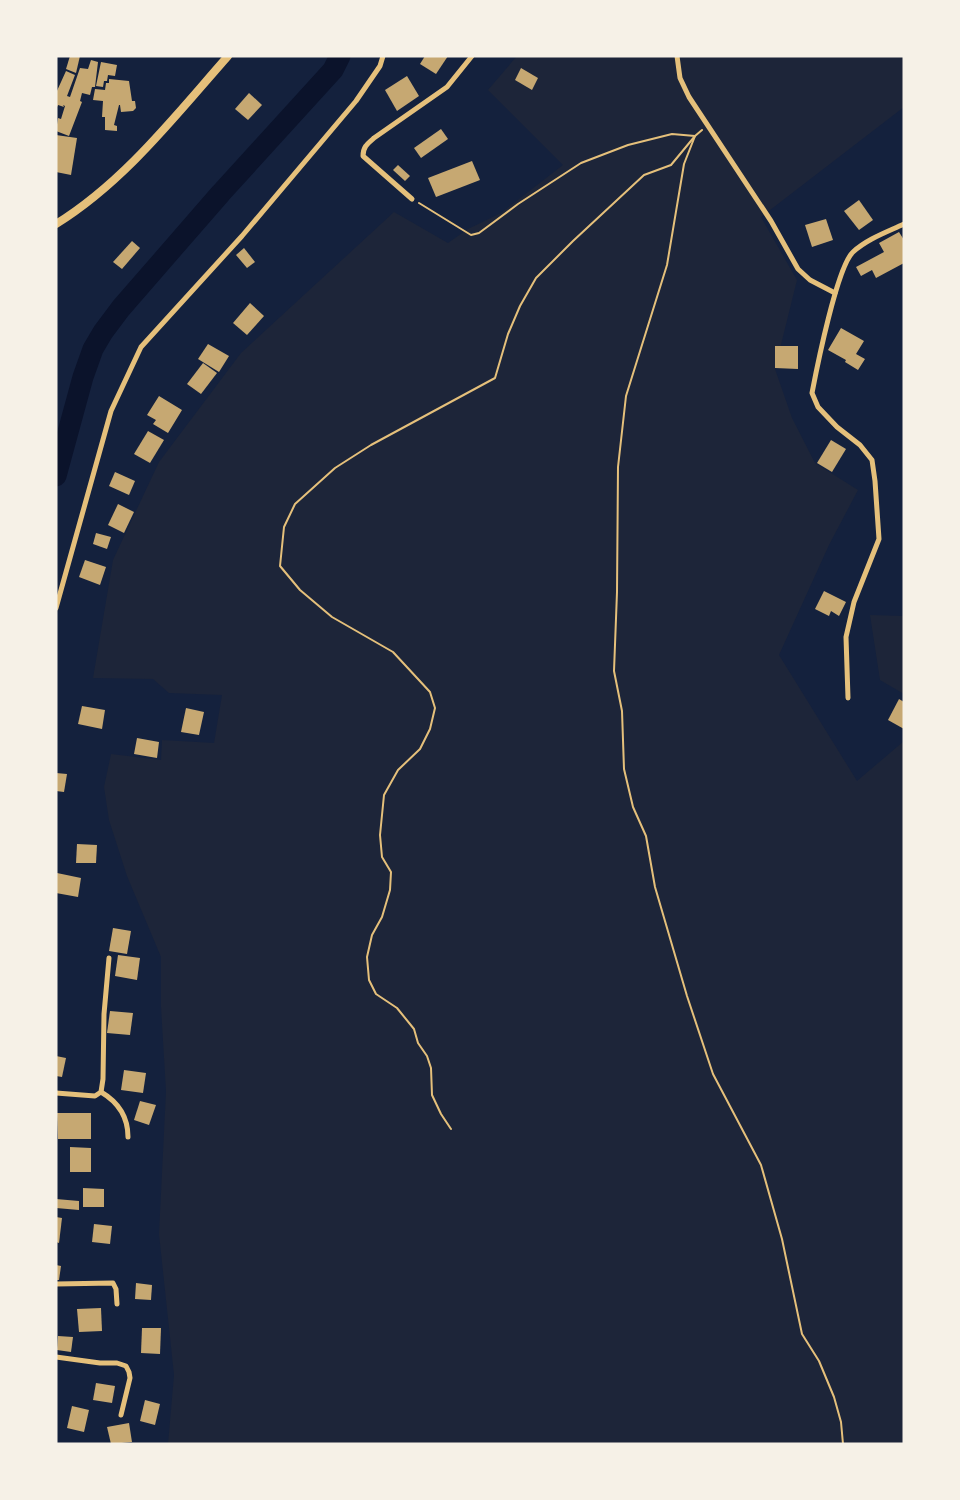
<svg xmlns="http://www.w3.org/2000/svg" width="960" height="1500" font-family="Jost,sans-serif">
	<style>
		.green { fill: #1d2539 }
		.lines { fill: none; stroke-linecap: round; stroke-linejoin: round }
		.river { stroke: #0b132b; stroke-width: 21 }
		.building { fill: #c6a872 }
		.path { stroke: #e5c07b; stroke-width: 2 }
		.minor { stroke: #e5c07b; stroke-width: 5 }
		.secondary { stroke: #e5c07b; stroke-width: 8 }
	</style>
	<rect width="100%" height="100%" fill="#14213d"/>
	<g class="green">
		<polygon points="517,56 904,56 904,107 761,217 797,280 775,369 792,418 815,463 858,490 829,545 779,655 857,781 904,741 904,1444 168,1444 174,1375 159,1234 166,1091 161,1007 161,957 127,876 109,820 104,787 111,754 161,760 162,740 214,743 222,695 169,693 153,679 93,678 113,560 159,462 241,353 394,212 448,243 468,229 501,213 563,165 488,90"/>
		<polygon points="870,615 904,616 904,694 880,680"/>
	</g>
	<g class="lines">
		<polyline class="river" points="56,476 83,377 93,349 103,332 121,308 221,193 333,70 340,56"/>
	</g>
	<g class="building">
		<polygon points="70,56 80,56 76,73 66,69"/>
		<polygon points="425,56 448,56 436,74 420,64"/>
		<polygon points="91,60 98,62 95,87 92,87 90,95 82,93 80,101 82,102 69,136 56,131 58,118 61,119 65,106 63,105 64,107 58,105 56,109 56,93 66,71 75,75 67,96 70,97 80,68 88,69"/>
		<polygon points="101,62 117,65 115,76 108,75 107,81 104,81 103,87 96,86"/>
		<polygon points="521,68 538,78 532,90 515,80"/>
		<polygon points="407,76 419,96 397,111 385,90"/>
		<polygon points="109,79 129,81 132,101 135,101 136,108 133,111 121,112 120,105 119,105 114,125 117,126 117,131 105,130 105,117 102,117 103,101 93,100 95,89 105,90 106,83 109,83"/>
		<polygon points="249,93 262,105 248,120 235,109"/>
		<polygon points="441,129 448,139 421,158 414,148"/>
		<polygon points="56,135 77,138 71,175 56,172"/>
		<polygon points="472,161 480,180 436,197 428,178"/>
		<polygon points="398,165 410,176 405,181 393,170"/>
		<polygon points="859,200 873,220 859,230 844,211"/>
		<polygon points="826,219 833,240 812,247 805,225"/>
		<polygon points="899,232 904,240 904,263 876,278 872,270 861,276 856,267 884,252 879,243"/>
		<polygon points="132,241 140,248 122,269 113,262"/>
		<polygon points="244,248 255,262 247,268 236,255"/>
		<polygon points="250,303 264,316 247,335 233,323"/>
		<polygon points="841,328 864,341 856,354 865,359 858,370 845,362 846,360 828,350"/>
		<polygon points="208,344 229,356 219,372 198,359"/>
		<polygon points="775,346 798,346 798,369 775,368"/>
		<polygon points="203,363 217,373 201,394 187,384"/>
		<polygon points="159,396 182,410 168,433 153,424 156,420 147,415"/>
		<polygon points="148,431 164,440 150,463 134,454"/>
		<polygon points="831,440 846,449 832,472 817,463"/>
		<polygon points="115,472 135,481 129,495 109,486"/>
		<polygon points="118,504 134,512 124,533 108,525"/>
		<polygon points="96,533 111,537 107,549 93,544"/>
		<polygon points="85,560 106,567 100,585 79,577"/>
		<polygon points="824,591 846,602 839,616 831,611 829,616 815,609"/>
		<polygon points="899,699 904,702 904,729 888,720"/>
		<polygon points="82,706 105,710 102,729 78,724"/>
		<polygon points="186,708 204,712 199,735 181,732"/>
		<polygon points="137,738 159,742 157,758 134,754"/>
		<polygon points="56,773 67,774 64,792 56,791"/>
		<polygon points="77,844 97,845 96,863 76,863"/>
		<polygon points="57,873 81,878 78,897 56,893"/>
		<polygon points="113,928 131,931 127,954 109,951"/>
		<polygon points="118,955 140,958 137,980 115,976"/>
		<polygon points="110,1011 133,1013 130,1035 107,1033"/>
		<polygon points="56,1056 66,1058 62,1077 56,1076"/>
		<polygon points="124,1070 146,1073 143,1093 121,1090"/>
		<polygon points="140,1101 156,1105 149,1125 134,1120"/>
		<polygon points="57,1113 91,1113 91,1139 58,1139"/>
		<polygon points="70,1147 91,1148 91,1172 70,1172"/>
		<polygon points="83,1188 104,1189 104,1207 83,1207"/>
		<polygon points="56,1199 79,1201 79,1210 56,1208"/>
		<polygon points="56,1217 62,1218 59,1243 56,1242"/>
		<polygon points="94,1224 112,1226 110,1244 92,1242"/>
		<polygon points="56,1265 61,1266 59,1280 56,1280"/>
		<polygon points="136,1283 152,1285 151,1300 135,1299"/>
		<polygon points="101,1308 102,1331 79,1332 77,1309"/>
		<polygon points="142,1328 161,1328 160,1354 141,1353"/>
		<polygon points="58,1336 73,1337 71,1352 57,1350"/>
		<polygon points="96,1383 115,1386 112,1403 93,1400"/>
		<polygon points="145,1400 160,1404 155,1425 140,1421"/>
		<polygon points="72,1406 89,1410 84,1432 67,1428"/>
		<polygon points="129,1423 132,1442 111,1444 107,1427"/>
	</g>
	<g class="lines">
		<g class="path">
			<polyline points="419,203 471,235 479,233 518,204 581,163 628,145 672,134 695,136 684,164 667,265 626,396 618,467 617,592 614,671 622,711 624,769 633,807 646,836 655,887 687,996 713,1074 761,1165 782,1239 802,1334 819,1361 834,1397 841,1422 843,1444"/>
			<polyline points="451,1129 441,1114 432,1095 431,1068 427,1056 418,1043 414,1029 397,1008 376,994 369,980 367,957 372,935 382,917 390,890 391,872 382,857 380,835 384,795 398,770 420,749 430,729 435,708 430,692 393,652 332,617 300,590 280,566 284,527 295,504 335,468 371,445 495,378 508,334 520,306 536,278 573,241 644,175 671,165 695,136 702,130"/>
		</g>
		<g class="minor">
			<polyline points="677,56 680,78 689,97 771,221 798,269 810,280 835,293"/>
			<path d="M 412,199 L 363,156 C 363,147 367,144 374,138 L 447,87 L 472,56"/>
			<polyline points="56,608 111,411 141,347 242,236 356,101 380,66 383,56"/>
			<path d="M 848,698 L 846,637 L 854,602 L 879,539 L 875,481 L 872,460 L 860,445 L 837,427 L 818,407 L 812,393 C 817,367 837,267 853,252 C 867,239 887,232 904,224"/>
			<path d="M 101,1092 C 118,1102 128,1117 128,1137"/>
			<polyline points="56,1093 95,1096 101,1092 103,1079 104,1014 109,958"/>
			<polyline points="56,1284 113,1283 116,1289 117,1304"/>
			<polyline points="56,1357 100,1363 117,1363 126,1366 129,1372 130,1378 121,1415"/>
		</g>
		<path class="secondary" d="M 56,224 C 124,182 175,116 228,56"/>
	</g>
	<rect width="960" height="1500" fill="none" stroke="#f6f1e7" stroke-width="115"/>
</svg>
